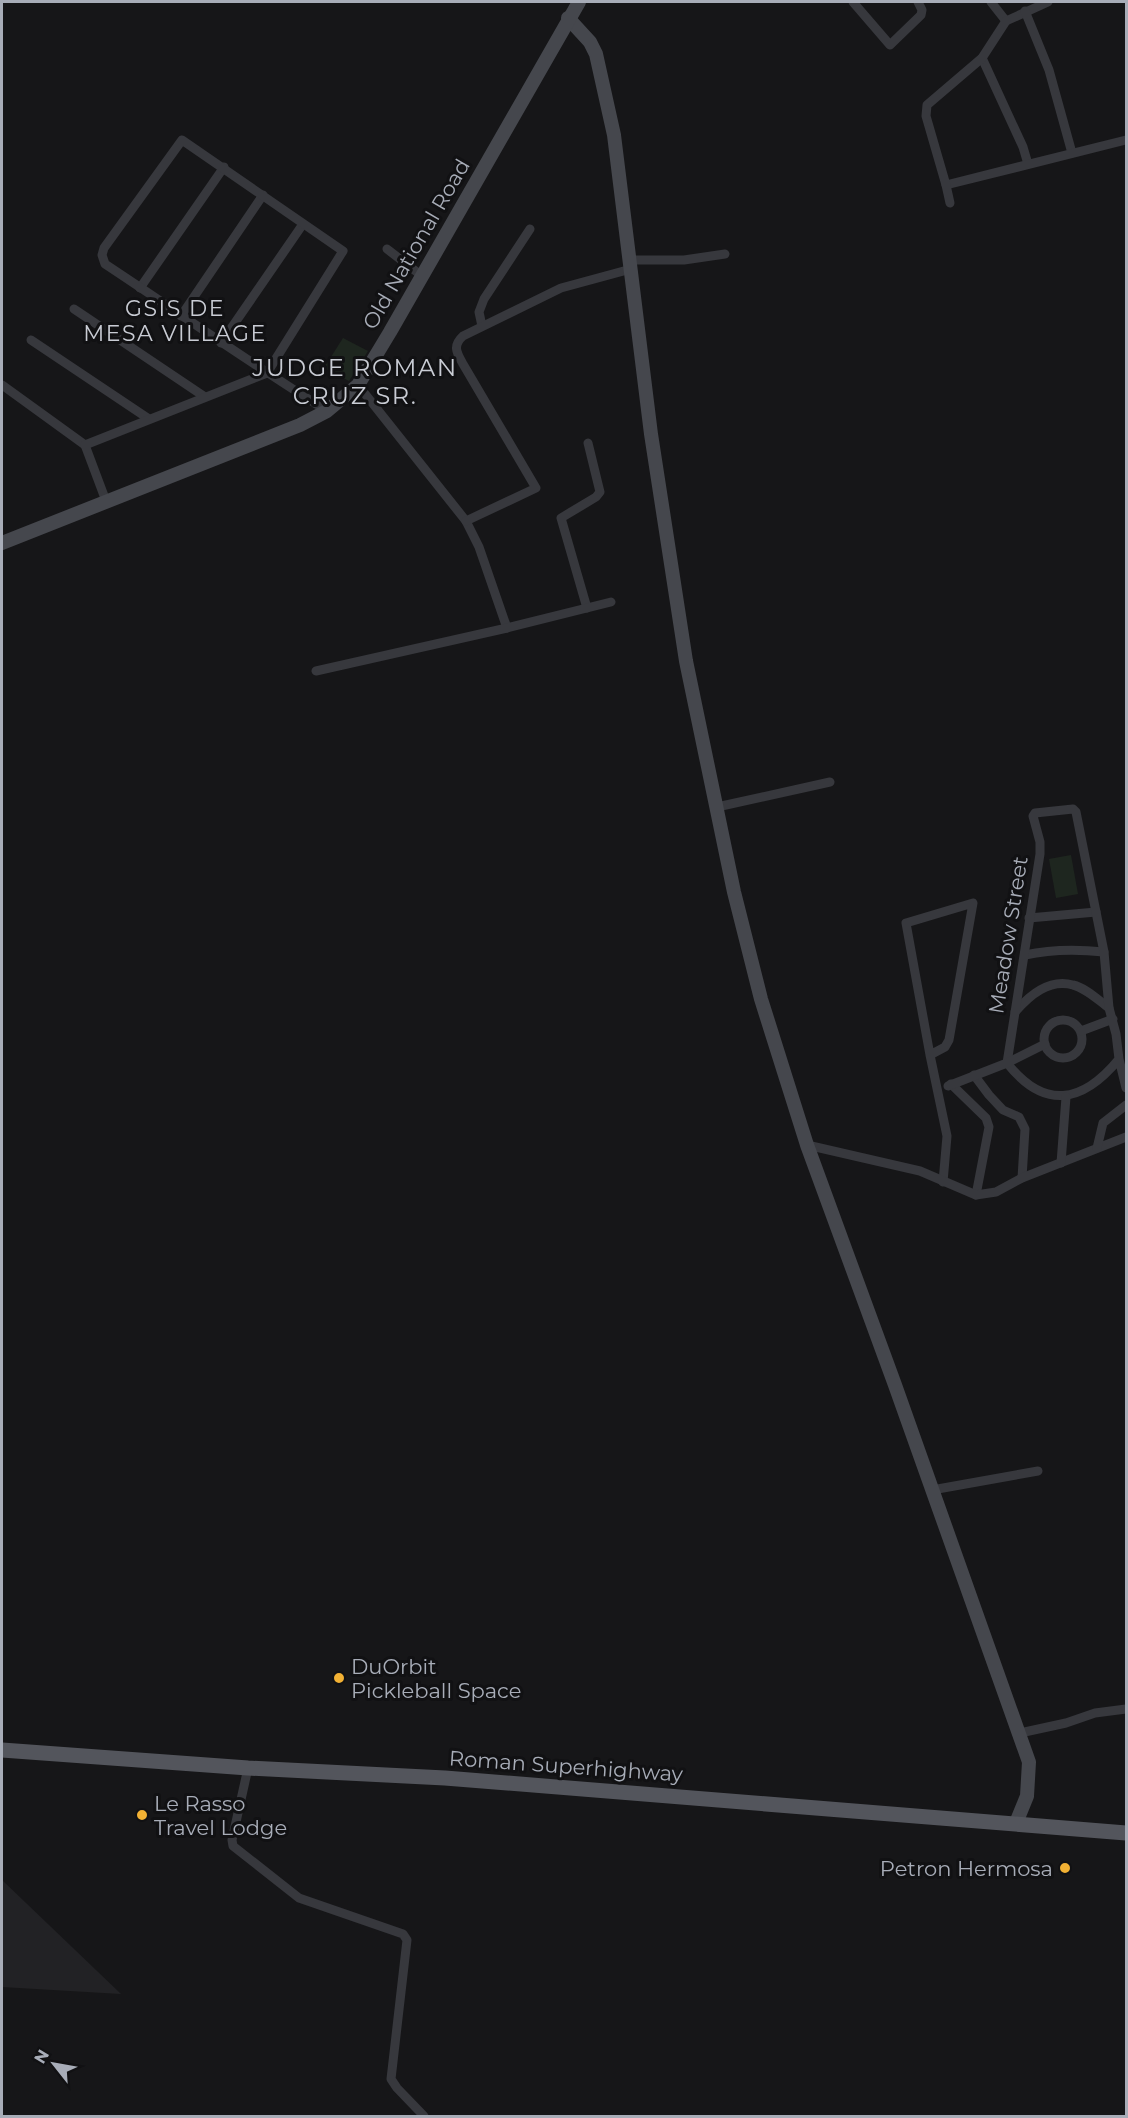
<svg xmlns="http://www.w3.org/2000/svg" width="1128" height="2118" font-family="Montserrat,sans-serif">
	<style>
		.built { fill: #222225 }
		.green { fill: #1e261f }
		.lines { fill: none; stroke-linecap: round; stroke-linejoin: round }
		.street { stroke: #37383d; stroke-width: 9 }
		.secondary { stroke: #45474d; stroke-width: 14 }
		.primary { stroke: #53555c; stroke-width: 15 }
		.poi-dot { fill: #f2b134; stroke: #111113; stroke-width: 2 }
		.labels { text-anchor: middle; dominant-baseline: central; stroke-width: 6; stroke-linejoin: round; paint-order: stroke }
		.street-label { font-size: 21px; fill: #a8adb8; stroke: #111113 }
		.poi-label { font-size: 21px; fill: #a8adb8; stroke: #111113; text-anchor: start }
		.neighbourhood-label { font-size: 22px; letter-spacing: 1.5px; fill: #c9ccd4; stroke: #111113 }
		.quarter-label { font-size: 24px; letter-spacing: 1.5px; fill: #c9ccd4; stroke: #111113 }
	</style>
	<rect width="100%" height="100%" fill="#161618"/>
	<polygon class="built" points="2,1880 121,1994 2,1987"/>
	<g class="green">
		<polygon points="343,338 368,351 349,381 324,368"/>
		<polygon points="1071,855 1078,894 1056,898 1049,859"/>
	</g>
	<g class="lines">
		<g class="street">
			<polyline points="853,2 890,45 921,15 922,10 918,2"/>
			<polyline points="991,2 1006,21 1048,2"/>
			<polyline points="1025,11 1049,70 1072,153"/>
			<polyline points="982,58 1023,147 1028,164"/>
			<polyline points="946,185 1126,140"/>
			<polyline points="950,203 946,185 926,116 927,105 982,58 1006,21"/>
			<polyline points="387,249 422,276"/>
			<polyline points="630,260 684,260 725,254"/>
			<polyline points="140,288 224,167"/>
			<polyline points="74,309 205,397"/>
			<polyline points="181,316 263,195"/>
			<polyline points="482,326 479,312 484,299 530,229"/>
			<polyline points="31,340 149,419"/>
			<polyline points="221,343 303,224"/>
			<polyline points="2,385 85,445"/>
			<polyline points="358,385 466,521 479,547 507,628"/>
			<path d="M 106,501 L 85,445 L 267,373 L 343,251 L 182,140 L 104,248 L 102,255 L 105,264 C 179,313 252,364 327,411"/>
			<path d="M 466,521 L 536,488 L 463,364 C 457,353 452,346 463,336 L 561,288 L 631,269"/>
			<polyline points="587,608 561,518 596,497 600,492 588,443"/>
			<polyline points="316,671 507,628 611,602"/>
			<polyline points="717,807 830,782"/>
			<polyline points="1029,918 1096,912"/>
			<path d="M 1025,955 C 1052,949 1076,949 1104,952"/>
			<path d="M 1015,1012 C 1029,996 1049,978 1073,985 C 1086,988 1098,1000 1109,1008"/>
			<circle cx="1063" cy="1039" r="19"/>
			<polyline points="1081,1031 1113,1019"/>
			<polyline points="930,1055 945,1047 949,1040 973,903 906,923 930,1055 947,1136 943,1182"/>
			<path d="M 1119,1059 C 1082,1104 1044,1110 1007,1063 L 1040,854 L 1040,842 L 1033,816 L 1035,813 L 1073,809 L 1076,812 L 1104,952 L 1109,1008 L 1116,1034 L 1119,1059 L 1126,1088"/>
			<polyline points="974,1075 989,1095 1003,1110 1019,1117 1025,1129 1022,1178"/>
			<polyline points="951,1084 986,1118 989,1127 976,1195"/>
			<polyline points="948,1086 1007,1063 1045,1044"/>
			<polyline points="807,1145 920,1171 976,1195 996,1192 1022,1178 1126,1137"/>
			<polyline points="1097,1148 1103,1123 1126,1105"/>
			<polyline points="1061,1163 1066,1097"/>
			<polyline points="932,1490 1038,1471"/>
			<polyline points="1020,1733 1066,1723 1095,1713 1126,1709"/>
			<polyline points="248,1768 232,1840 233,1846 299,1898 403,1934 407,1940 391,2079 397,2088 424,2116"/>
		</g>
		<g class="secondary">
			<polyline points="568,18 590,42 596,54 614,135 651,434 686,661 734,892 761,999 807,1145 895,1385 1029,1762 1027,1796 1016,1823"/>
			<polyline points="2,543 300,425 327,411 358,385 390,332 579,2"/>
		</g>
		<polyline class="primary" points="2,1750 248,1768 445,1778 1126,1833"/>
	</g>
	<g class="poi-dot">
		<circle cx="339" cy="1678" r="6"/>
		<circle cx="142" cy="1815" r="6"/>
		<circle cx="1065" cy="1868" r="6"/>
	</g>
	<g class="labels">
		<g class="street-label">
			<text transform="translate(416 244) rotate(-60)">Old National Road</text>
			<text transform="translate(1008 935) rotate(-81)">Meadow Street</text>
			<text transform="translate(566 1766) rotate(4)">Roman Superhighway</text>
		</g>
		<g class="poi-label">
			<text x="351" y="1666">DuOrbit<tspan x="351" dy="24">Pickleball Space</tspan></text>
			<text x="154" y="1803">Le Rasso<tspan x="154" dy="24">Travel Lodge</tspan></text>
			<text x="1053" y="1868" text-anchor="end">Petron Hermosa</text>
		</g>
		<g class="neighbourhood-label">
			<text x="175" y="308">GSIS DE<tspan x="175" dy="25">MESA VILLAGE</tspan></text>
		</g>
		<g class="quarter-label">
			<text x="355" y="367">JUDGE ROMAN<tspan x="355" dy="28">CRUZ SR.</tspan></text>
		</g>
	</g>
	<rect width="1128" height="2118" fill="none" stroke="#a8adb8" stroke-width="6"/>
	<g transform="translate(54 2064) rotate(301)" stroke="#111113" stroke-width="4.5" paint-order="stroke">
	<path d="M0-4.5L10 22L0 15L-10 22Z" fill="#a8adb8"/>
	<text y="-9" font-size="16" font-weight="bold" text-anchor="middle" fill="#a8adb8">N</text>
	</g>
</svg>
